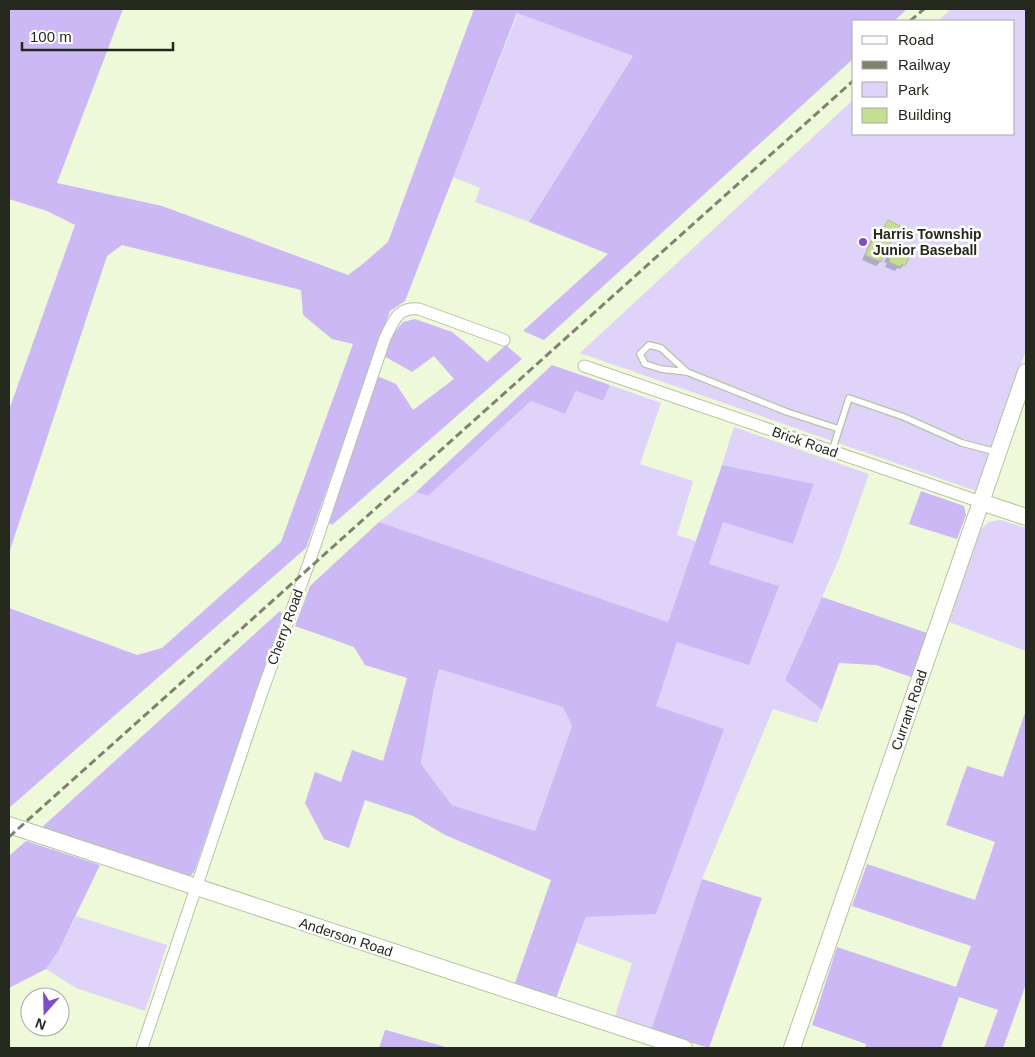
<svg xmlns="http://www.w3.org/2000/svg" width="1035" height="1057" font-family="Arial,sans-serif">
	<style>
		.green { fill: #dfd3fa }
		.forest { fill: #ccb8f4; fill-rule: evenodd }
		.shadow { fill: #0003 }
		.building { fill: #c3df8f; stroke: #b2bd9f }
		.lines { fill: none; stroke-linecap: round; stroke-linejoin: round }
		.lane-casing { stroke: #b7c3a4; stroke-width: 8 }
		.street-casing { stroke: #b7c3a4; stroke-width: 13 }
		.secondary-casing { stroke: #b7c3a4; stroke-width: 18 }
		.lane { stroke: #fff; stroke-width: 5.5 }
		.street { stroke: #fff; stroke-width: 11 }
		.secondary { stroke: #fff; stroke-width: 16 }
		.rail { stroke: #7c846f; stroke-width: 3; stroke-dasharray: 8 4; stroke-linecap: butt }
		.poi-dot { fill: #7f4dc4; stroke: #fff; stroke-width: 2 }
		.labels { text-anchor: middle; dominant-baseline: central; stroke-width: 5; stroke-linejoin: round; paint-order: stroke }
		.poi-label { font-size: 14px; font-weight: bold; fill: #25291d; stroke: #fff; text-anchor: start }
		.street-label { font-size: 14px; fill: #25291d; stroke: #fff }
	</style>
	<rect width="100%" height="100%" fill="#edf9d9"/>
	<g class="green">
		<polygon points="951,9 1026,9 1026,350 976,491 580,353 854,99 854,134 1014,134 1014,21 938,21"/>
		<polygon points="518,13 633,56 529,222 475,202 480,188 453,177"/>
		<polygon points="610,385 661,403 640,464 693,481 677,535 696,541 668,622 379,522 416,492 428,496 531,401 565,414 576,391 603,401"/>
		<polygon points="734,427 869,474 839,559 785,680 822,710 817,723 773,709 702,879 651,1030 614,1019 632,963 577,943 586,917 656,913 723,729 655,706 677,642 779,586 709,564 723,521 793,544 814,485 722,465"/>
		<polygon points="1000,520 1026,528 1026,651 949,622 979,531 989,522"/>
		<polygon points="439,669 563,707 572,726 535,831 452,805 421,764 433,693"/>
		<polygon points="76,916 167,945 145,1011 76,988 46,969 59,950"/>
	</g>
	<g class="forest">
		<polygon points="9,9 123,9 57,183 162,206 348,275 364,263 388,242 474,9 907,9 894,21 854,21 854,58 544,340 523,331 608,254 529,222 633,56 517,13 405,301 390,311 306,548 9,808 9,608 137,655 162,648 281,542 353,344 332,339 303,315 301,290 122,245 107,256 9,553 9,410 75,225 47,211 9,199"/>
		<polygon points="415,319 452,332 467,344 487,362 506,345 522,359 332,525 328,522 377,376 396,384 413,410 454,379 434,356 412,372 384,356 394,333 403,322"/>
		<polygon points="552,365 610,385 603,401 576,391 565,414 531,401 428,496 416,492"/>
		<path d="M 722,465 L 814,484 L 793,544 L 723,522 L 709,564 L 779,586 L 749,665 L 677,642 L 656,706 L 724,729 L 656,914 L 586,917 L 556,998 L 515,983 L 551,880 L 445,835 L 413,816 L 365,800 L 349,848 L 324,839 L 305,803 L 315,772 L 341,782 L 352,750 L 383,761 L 407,678 L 365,665 L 354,647 L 295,626 L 310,586 L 379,522 L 668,622 ZM 439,669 L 563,707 L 572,726 L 535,831 L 452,805 L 421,764 L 433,693 Z"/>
		<polygon points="921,491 964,506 966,515 957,539 909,524"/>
		<polygon points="822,597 927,633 911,677 876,665 839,663 822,710 785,680"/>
		<polygon points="280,611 283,614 194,872 190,876 179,876 40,829"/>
		<polygon points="1026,710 1026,984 1003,1048 984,1048 998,1010 959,997 941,1048 865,1048 866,1044 812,1025 837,947 956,987 971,946 852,906 867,864 975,900 995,842 946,825 967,766 1003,777"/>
		<polygon points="26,841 100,865 59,950 46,969 9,988 9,856"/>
		<polygon points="702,879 762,898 709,1048 651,1030"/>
		<polygon points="385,1030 386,1030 449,1048 379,1048"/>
	</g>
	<g class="shadow">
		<polygon points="888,222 904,239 900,243 880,233 884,226"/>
		<polygon points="876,235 889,242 880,262 876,266 862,260 871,240"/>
		<polygon points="893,248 904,265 900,269 897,268 895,271 885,267 887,263 884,262 889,252"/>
	</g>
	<g class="building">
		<polygon points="888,220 910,231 905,240 883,229"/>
		<polygon points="875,234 891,241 881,262 865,255"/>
		<polygon points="898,245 909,250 908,253 910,255 905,266 902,264 900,267 889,262 890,259 887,257 893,246 896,248"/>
	</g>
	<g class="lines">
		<g class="lane-casing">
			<g id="lane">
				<polyline points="687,372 661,348 649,345 640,354 645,364 661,369 687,372 787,412 839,429"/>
				<polyline points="832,451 849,398 904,417 962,443 996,452"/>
			</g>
		</g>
		<g class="street-casing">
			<g id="street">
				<polyline points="584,366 981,502"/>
				<path d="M 142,1048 L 262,692 L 310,560 L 385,338 C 393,323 397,306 419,309 L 504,340"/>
			</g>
		</g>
		<g class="secondary-casing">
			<g id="secondary">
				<polyline points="981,502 1026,517"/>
				<polyline points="9,825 684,1048"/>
				<polyline points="792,1048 1026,372"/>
			</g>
		</g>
		<use href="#lane" class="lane"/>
		<use href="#street" class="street"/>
		<use href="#secondary" class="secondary"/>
		<g class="rail">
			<polyline points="910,21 924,9"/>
			<polyline points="9,837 854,80"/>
		</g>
	</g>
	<circle class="poi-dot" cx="863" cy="242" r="5"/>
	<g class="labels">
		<g class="poi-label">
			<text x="873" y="234">Harris Township<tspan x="873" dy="16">Junior Baseball</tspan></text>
		</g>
		<g class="street-label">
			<text transform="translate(805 442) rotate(19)">Brick Road</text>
			<text transform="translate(285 627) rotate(-70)">Cherry Road</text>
			<text transform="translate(909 710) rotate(-71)">Currant Road</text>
			<text transform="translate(346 937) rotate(18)">Anderson Road</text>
		</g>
	</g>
	<rect width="1035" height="1057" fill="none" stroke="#25291d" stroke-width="20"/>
	<rect x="852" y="20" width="162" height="115" fill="#ffffff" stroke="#a8a9a5"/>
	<rect x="862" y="36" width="25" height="8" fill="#ffffff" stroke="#a8a9a5"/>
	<text x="898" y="45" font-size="15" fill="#25291d">Road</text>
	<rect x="862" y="61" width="25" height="8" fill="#7c846f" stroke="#a8a9a5"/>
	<text x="898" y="70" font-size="15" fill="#25291d">Railway</text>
	<rect x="862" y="82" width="25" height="15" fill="#dfd3fa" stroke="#a8a9a5"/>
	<text x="898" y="95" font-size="15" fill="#25291d">Park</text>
	<rect x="862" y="108" width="25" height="15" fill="#c3df8f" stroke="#a8a9a5"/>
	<text x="898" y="120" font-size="15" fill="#25291d">Building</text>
	<g transform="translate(45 1012) rotate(200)"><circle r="24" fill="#ffffff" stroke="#a8a9a5"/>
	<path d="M0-4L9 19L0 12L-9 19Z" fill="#7f4dc4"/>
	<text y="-8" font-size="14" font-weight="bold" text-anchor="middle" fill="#25291d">N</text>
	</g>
	<path d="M22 42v8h151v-8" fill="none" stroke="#25291d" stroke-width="2.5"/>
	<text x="30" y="42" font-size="15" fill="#25291d" stroke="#ffffff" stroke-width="4" paint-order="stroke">100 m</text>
</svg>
